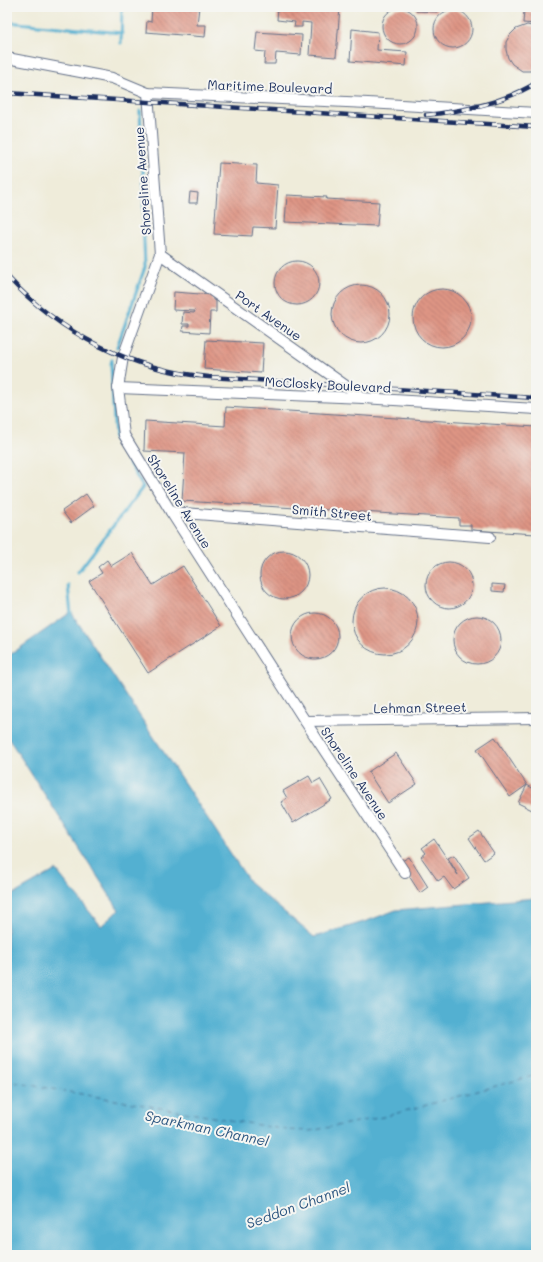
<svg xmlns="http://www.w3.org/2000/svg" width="543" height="1262" font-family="Mali,sans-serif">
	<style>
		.water { fill: #53b0d1; stroke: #377098 }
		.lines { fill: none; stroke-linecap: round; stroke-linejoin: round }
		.stream { stroke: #53b0d1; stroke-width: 3 }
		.ferry { stroke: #2c5680; stroke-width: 1; stroke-dasharray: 5 4; stroke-linecap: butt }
		.building { fill: url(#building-back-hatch) }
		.minor-casing { stroke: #657189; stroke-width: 12 }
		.minor { stroke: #fff; stroke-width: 10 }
		.rail-casing { stroke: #1b2f5e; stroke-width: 4.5 }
		.rail { stroke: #f6f6f2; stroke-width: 3; stroke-dasharray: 9; stroke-linecap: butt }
		.labels { text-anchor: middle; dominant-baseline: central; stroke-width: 4; stroke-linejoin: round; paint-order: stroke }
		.street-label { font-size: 13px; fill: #1b2f5e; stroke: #f6f6f2 }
		.water-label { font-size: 14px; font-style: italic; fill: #2c5680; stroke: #f6f6f2 }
	</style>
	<defs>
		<pattern id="building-back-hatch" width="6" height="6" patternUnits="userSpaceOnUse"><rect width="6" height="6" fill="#de9484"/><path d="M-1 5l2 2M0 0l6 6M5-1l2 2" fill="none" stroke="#b3796f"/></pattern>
	</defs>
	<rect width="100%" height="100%" fill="#f6f6f2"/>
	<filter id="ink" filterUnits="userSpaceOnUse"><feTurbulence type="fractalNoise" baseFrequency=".025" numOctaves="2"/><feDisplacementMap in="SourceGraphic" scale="8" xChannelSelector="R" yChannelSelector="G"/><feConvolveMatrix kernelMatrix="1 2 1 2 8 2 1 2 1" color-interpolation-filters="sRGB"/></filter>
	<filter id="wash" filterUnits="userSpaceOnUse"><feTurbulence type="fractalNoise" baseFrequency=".012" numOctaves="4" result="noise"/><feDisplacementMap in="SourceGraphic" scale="16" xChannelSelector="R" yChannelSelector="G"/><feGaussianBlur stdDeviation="0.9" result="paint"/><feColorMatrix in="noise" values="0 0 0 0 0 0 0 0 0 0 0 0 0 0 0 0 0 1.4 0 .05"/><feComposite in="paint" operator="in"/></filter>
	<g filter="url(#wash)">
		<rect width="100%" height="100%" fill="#efecda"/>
		<polygon class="water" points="71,612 251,884 314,937 367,921 396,910 536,898 536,1255 7,1255 7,898 56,870 101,926 119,910 7,736 7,657"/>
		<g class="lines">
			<g class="stream">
				<polyline points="7,22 122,33"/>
				<polyline points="121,43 122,7"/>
				<polyline points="117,347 145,267 143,216 144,191 140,111"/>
				<polyline points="78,572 143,487 115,439 111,364 112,360"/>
				<polyline points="68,585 71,615"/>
			</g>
			<polyline class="ferry" points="7,1081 287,1130 310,1131 383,1117 536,1075"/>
		</g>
		<g id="blocks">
			<g class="building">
				<polygon points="152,7 199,7 197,25 206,25 205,37 146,32 147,21 151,22"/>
				<polygon points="278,7 340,7 336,57 309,55 311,23 302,22 302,27 294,27 295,22 277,20"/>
				<polygon points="416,7 437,7 437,12 416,11"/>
				<circle cx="400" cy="26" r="18"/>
				<circle cx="453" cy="29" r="19"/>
				<polygon points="524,11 536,12 536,24 523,23"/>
				<polygon points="527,25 536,27 536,70 530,71 522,71 512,64 508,58 506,50 506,42 510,35 516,29"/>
				<polygon points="352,29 378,32 377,50 407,52 406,66 350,61"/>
				<polygon points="257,32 302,35 301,55 276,53 275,64 264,64 265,52 255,51"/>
				<polygon points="219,163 257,165 256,183 278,185 275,228 253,227 252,236 214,234"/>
				<polygon points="190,192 198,193 197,203 189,203"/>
				<polygon points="287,195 327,197 326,199 379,202 377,226 285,222"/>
				<circle cx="297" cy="283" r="22"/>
				<circle cx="361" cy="314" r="29"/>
				<circle cx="442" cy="318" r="29"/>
				<polygon points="174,292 213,295 213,300 216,301 216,312 210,312 209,333 182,331 183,326 189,326 189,324 182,324 183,312 194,313 195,311 173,310"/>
				<polygon points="206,340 263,343 261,373 204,369"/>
				<polygon points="226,407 536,427 536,534 471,530 471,525 459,525 459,518 182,501 185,453 144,451 145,421 225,426"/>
				<polygon points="86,494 94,506 71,523 62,511"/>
				<circle cx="284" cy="575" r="24"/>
				<polygon points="132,553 153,585 183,566 221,626 148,673 89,581 102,573 98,567 107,560 111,566"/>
				<circle cx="449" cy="585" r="23"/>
				<polygon points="492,584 505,585 504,592 492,591"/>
				<circle cx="385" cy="621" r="33"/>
				<circle cx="315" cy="636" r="23"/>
				<circle cx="477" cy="640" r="24"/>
				<polygon points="495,737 527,785 510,797 477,749"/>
				<polygon points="396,753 417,784 388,803 368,772"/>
				<polygon points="309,776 313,783 320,779 332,799 293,823 281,802 287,798 283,791"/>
				<polygon points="527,785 536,790 536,812 518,803"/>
				<polygon points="479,831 494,853 484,860 469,838"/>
				<polygon points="434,839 458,875 448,858 454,855 469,878 453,889 444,877 438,881 421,857 426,853 422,848"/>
				<polygon points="409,857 428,887 420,893 400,862"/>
			</g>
		</g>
	</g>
	<g filter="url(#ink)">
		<use href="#blocks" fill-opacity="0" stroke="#657189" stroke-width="1"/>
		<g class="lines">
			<g class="minor-casing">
				<g id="minor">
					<polyline points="7,58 112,78 148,93 368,103 536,113"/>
					<polyline points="148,93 160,254 123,357 118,388 124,435 171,512 305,721 405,873"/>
					<polyline points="160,254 363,398"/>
					<polyline points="118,388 363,398 536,409"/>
					<polyline points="171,512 490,537"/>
					<polyline points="305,721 536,718"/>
				</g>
			</g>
			<use href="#minor" class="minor"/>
			<g class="rail-casing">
				<g id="rail">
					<polyline points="7,93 536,127"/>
					<path d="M 426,115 C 464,111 503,103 536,83"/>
					<path d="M 7,276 C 60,334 131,370 209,377 L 536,398"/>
				</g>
			</g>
			<use href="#rail" class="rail"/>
		</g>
	</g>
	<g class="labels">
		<g class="street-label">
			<text transform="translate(270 86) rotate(2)">Maritime Boulevard</text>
			<text transform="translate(142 181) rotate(-94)">Shoreline Avenue</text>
			<text transform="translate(269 315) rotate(35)">Port Avenue</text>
			<text transform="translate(328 384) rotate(3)">McClosky Boulevard</text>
			<text transform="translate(180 501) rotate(58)">Shoreline Avenue</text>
			<text transform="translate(332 512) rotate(5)">Smith Street</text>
			<text transform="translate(420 707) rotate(-1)">Lehman Street</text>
			<text transform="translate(355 773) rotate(56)">Shoreline Avenue</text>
		</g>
		<g class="water-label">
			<text transform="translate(207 1128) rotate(12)">Sparkman Channel</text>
			<text transform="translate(298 1205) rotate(-20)">Seddon Channel</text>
		</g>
	</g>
	<rect width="543" height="1262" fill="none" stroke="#f6f6f2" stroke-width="24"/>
</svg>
